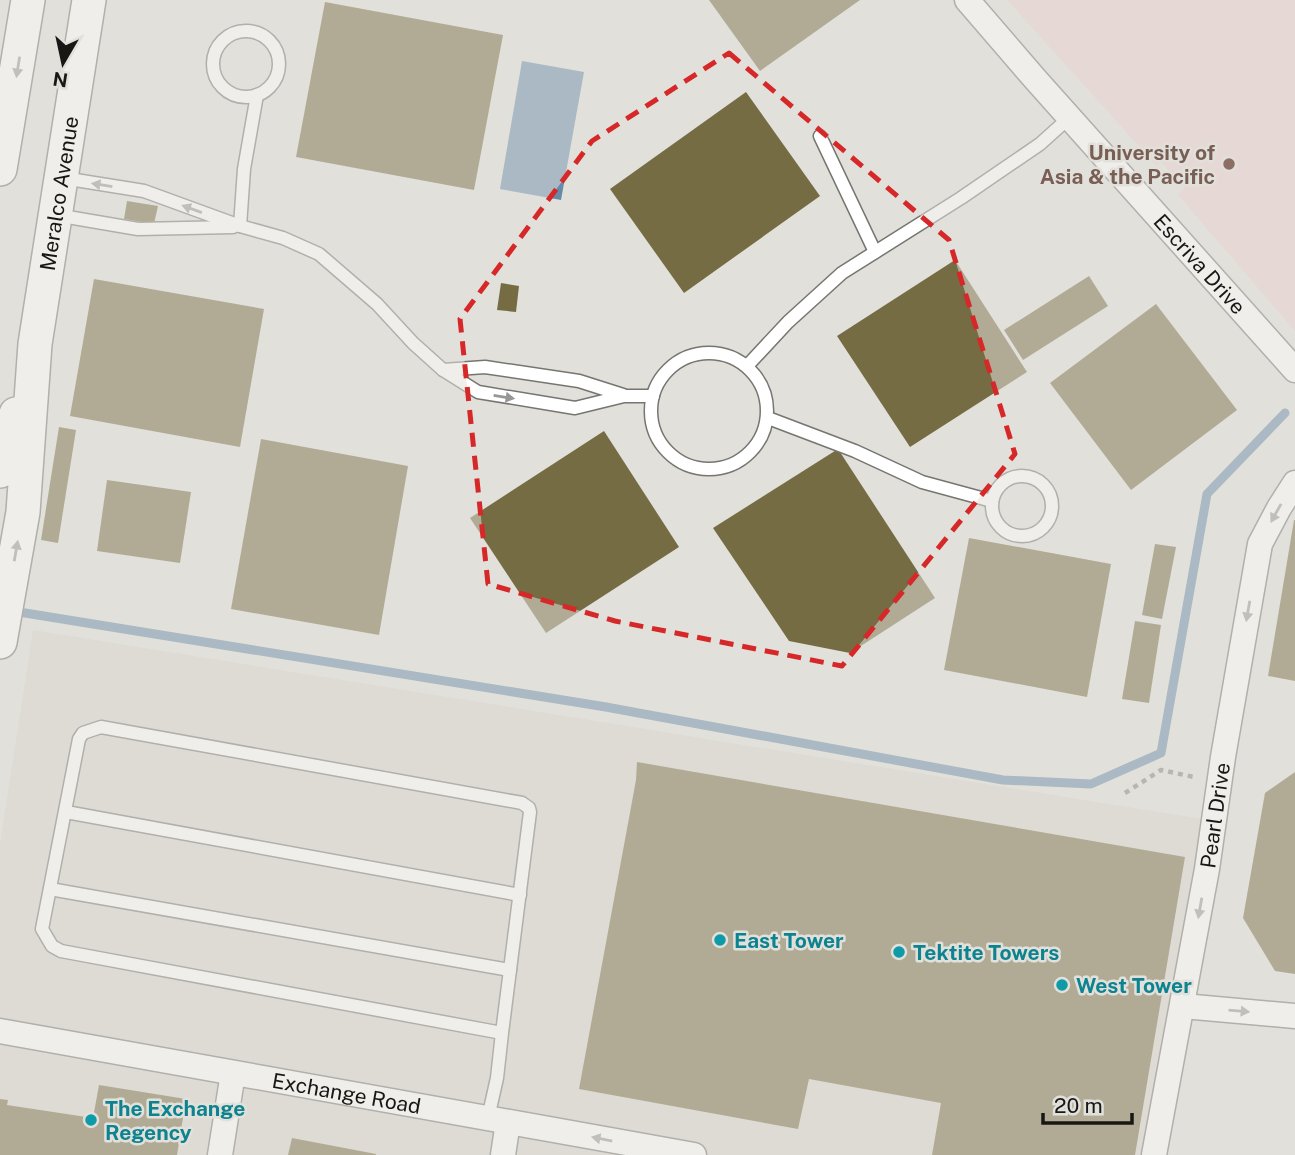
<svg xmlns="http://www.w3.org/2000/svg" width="1295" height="1155" font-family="'Public Sans',sans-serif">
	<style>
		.built { fill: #d8d5c9 }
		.education { fill: #eacfcc }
		.water { fill: #678ba7 }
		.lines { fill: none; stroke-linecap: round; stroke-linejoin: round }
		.stream { stroke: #678ba7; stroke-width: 9 }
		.building { fill: #756c44 }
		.lane-casing { stroke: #767570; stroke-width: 15 }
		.street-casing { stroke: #767570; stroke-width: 27 }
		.secondary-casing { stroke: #767570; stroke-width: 36 }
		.path { stroke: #858481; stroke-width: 4.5; stroke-dasharray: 5 5; stroke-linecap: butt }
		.lane { stroke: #fff; stroke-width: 12 }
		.street { stroke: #fff; stroke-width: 24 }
		.secondary { stroke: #fff; stroke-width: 33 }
		.oneway { fill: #979796 }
		.marked { fill: none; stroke: #d62828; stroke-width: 5; stroke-dasharray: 14 9; stroke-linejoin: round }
		.education-dot { fill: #8d6e63; stroke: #e1e0db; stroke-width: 2.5 }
		.culture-dot { fill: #0f9aa8; stroke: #e1e0db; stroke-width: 2.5 }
		.labels { text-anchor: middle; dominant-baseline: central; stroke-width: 5; stroke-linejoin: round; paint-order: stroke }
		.education-label { font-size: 21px; font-weight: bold; fill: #785e54; stroke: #e1e0db; text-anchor: end }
		.street-label { font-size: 21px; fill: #181716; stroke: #e1e0db }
		.culture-label { font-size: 21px; font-weight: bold; fill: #0d838f; stroke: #e1e0db; text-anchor: start }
	</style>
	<rect width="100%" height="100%" fill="#e1e0db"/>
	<polygon class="built" points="33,630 1202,819 1176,1024 1151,1155 0,1155 0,843"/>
	<polygon class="education" points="1007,0 1295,0 1295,331 1178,195 1185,188 1161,162 1157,166"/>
	<polygon class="water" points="522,61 584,72 561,200 500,189"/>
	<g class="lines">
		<polyline class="stream" points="19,612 606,707 1003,780 1091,784 1161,753 1207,494 1285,413"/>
	</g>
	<g class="building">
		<polygon points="709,0 860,0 760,71"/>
		<polygon points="325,2 503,35 474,190 296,157"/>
		<polygon points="746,92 820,196 684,293 610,189"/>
		<polygon points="127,201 158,206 154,224 124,219"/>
		<polygon points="955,260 1027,372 910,447 837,336"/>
		<polygon points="1089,276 1108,306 1023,360 1004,330"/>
		<polygon points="94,279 264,309 240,447 70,416"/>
		<polygon points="501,283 519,286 516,312 497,310"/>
		<polygon points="1156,304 1237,410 1131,490 1050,383"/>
		<polygon points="59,427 76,430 58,543 41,540"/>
		<polygon points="604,431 679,547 546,633 470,518"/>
		<polygon points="261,439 408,466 379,635 231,609"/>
		<polygon points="838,449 935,598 850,653 789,641 713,528"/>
		<polygon points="107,480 191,492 180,563 97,551"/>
		<polygon points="1294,520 1295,520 1295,681 1268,676"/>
		<polygon points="969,538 1111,564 1087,697 944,670"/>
		<polygon points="1155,544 1176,547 1162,619 1142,615"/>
		<polygon points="1135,621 1161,625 1149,703 1122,699"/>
		<polygon points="637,762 1185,857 1135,1155 932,1155 941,1103 809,1079 798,1129 579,1089 636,780"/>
		<polygon points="1295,772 1295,974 1275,971 1243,918 1265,793"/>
		<polygon points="99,1085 186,1099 177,1155 0,1155 0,1099 8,1100 7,1105 93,1118"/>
		<polygon points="292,1138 376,1154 376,1155 288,1155"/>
	</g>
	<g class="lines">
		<g class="lane-casing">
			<g id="lane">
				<circle cx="246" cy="64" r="33"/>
				<polyline points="820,136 875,252"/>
				<polyline points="63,178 144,191 240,226 283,238 319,254 377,304 413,343 443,370 478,392 575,408 624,396 653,396"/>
				<polyline points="56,215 138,229 233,227"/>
				<polyline points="240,226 244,169 257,95"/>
				<circle cx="709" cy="411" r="58"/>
				<polyline points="747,366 788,322 842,273 961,198 1040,144 1070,117"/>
				<polyline points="443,370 485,367 579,381 623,395"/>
				<polyline points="768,418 855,451 922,482 992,501"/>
				<circle cx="1022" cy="506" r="30"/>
				<polyline points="66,812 520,895"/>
				<polyline points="50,889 510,970"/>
				<polyline points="488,1118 497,1078 502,1033 61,951 52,946 42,929 79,739 83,733 101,727 522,803 529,808 530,812 502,1033"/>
			</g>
		</g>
		<g class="street-casing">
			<g id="street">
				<path id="s1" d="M 967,0 L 1036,80 L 1295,370"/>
				<polyline points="1183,1006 1295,1016"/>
				<path id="s2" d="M 0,1031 L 694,1155"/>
				<polyline points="220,1155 233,1073"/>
				<polyline points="503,1155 508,1122"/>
				<path id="s3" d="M 1154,1155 L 1207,869 L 1223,757 L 1260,544 L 1279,508 L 1295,483"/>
			</g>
		</g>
		<g class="secondary-casing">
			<g id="secondary">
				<polyline points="0,169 28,0"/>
				<polyline points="0,471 16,414"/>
				<path id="s4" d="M 0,642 L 23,512 L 35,344 L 89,0"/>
			</g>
		</g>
		<polyline class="path" points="1125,793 1161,770 1194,777"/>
		<use href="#lane" class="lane"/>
		<use href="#street" class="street"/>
		<use href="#secondary" class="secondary"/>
	</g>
	<defs><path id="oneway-solid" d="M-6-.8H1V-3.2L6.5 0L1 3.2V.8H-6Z" transform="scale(1.75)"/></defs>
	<g class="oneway">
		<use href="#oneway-solid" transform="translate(18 67) rotate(99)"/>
		<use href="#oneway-solid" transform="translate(102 185) rotate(-171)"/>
		<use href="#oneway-solid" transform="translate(192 209) rotate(-160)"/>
		<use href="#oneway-solid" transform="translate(504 397) rotate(9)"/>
		<use href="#oneway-solid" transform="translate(1276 513) rotate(119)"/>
		<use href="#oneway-solid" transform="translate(16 551) rotate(-80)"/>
		<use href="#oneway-solid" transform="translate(1248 611) rotate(100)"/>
		<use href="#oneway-solid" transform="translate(1200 908) rotate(100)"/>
		<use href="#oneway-solid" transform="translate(1239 1011) rotate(5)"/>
		<use href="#oneway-solid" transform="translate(602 1139) rotate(-169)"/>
	</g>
	<path d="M0 0H1295V1155H0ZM 729,53 L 949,240 L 1015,454 L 842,666 L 615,621 L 488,584 L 460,319 L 592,141 Z" fill="#e1e0db" fill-opacity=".55" fill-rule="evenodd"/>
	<path class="marked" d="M 729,53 L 949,240 L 1015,454 L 842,666 L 615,621 L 488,584 L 460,319 L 592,141 Z"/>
	<circle class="education-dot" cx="1229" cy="164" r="7"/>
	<g class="culture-dot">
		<circle cx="720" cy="940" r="7"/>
		<circle cx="899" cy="952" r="7"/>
		<circle cx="1062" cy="985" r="7"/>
		<circle cx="91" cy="1120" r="7"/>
	</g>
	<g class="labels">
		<g class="education-label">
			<text x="1215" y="152">University of<tspan x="1215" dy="24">Asia &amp; the Pacific</tspan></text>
		</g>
		<g class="street-label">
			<text stroke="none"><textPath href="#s4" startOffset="453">Meralco Avenue</textPath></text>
			<text stroke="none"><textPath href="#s1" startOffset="352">Escriva Drive</textPath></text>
			<text stroke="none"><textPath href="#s3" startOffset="345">Pearl Drive</textPath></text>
			<text stroke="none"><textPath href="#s2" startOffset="352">Exchange Road</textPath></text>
		</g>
		<g class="culture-label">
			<text x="734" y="940">East Tower</text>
			<text x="913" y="952">Tektite Towers</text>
			<text x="1076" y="985">West Tower</text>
			<text x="105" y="1108">The Exchange<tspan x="105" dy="24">Regency</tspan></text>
		</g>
	</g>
	<g transform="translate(63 63) rotate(189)" stroke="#e1e0db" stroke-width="5" paint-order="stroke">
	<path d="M0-5L12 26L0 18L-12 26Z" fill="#181716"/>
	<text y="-10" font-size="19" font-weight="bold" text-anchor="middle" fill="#181716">N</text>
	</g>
	<path d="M1043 1113v10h89v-10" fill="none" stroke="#181716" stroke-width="3.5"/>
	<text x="1054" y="1113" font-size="21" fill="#181716" stroke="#e1e0db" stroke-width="5" paint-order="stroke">20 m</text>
</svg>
